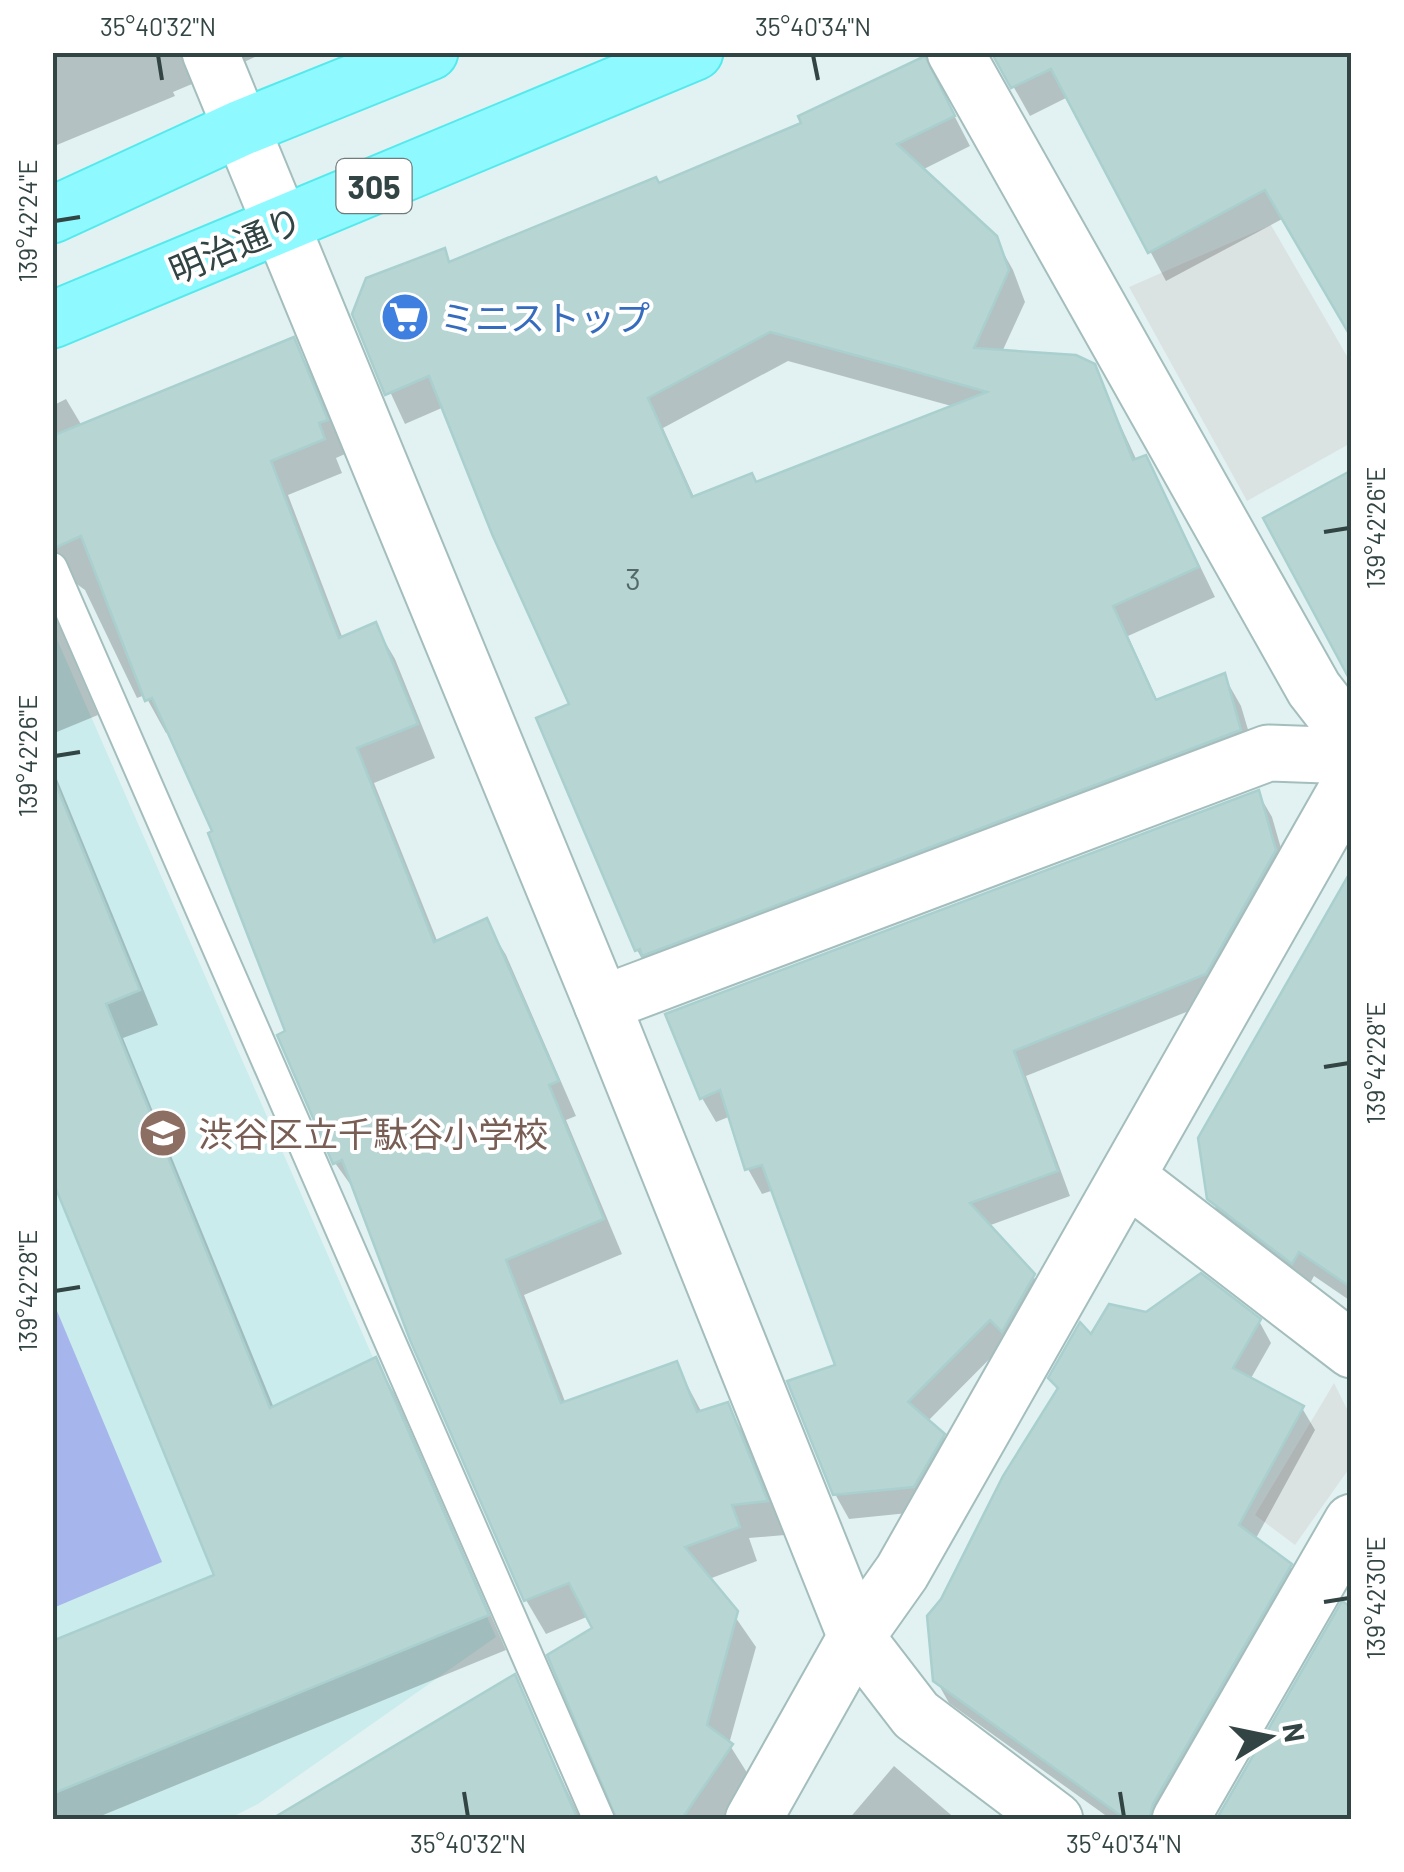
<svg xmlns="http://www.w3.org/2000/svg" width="1404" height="1872" font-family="Barlow,'Noto Sans JP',sans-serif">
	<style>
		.education { fill: #caeced }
		.green { fill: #a6b5eb }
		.parking { fill: #dbe2e2 }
		.shadow { fill: #0003; fill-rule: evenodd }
		.building { fill: #b7d5d3; stroke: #a9d0ce; stroke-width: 2.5; fill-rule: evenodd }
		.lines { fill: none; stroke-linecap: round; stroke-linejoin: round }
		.service-casing { stroke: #a4bebd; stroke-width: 34 }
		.minor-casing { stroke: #a4bebd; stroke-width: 59 }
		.primary-casing { stroke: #55e9ed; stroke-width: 59 }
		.service { stroke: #fff; stroke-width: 30 }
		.minor { stroke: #fff; stroke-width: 55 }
		.primary { stroke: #8efaff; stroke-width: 55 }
		.ticks { fill: none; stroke: #324443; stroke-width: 4 }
		.labels { text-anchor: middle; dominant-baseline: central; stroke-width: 8; stroke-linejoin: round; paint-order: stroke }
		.number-label { font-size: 30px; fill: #536867 }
		.shield { fill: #fff; stroke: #707c7b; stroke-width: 2.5 }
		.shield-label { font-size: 32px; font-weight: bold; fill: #324443 }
		.street-label { font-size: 35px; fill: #324443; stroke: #fff }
		.shop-label { font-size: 35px; fill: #366cbe; stroke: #fff; text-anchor: start }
		.education-label { font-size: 35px; fill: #785e54; stroke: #fff; text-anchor: start }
		.neatline { fill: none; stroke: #324443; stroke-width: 4 }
		.ticks-label { font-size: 25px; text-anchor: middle; fill: #324443 }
	</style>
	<rect width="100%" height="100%" fill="#e2f2f3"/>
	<polygon class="education" points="52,628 496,1637 258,1804 228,1819 53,1819"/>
	<polygon class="green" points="52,1299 162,1562 53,1608 52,1608"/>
	<g class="parking">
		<polygon points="1271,225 1351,363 1351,443 1247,501 1129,287"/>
		<polygon points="1334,1383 1351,1417 1351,1466 1295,1545 1255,1515"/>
	</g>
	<g class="shadow">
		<polygon points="52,52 266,52 244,62 221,61 204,79 173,92 175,96 52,147"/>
		<polygon points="994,52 1352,52 1284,218 1166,281 1068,97 1030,116"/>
		<path d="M 942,92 L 970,146 L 922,170 L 995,238 L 1013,270 L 1025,302 L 1002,352 L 1093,366 L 1137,461 L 1145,458 L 1162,488 L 1215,597 L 1128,636 L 1158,702 L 1224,676 L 1241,706 L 1257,760 L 654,980 L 637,950 L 572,706 L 444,407 L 405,424 L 354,314 L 444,251 L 451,264 L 658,185 ZM 788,361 L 955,407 L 756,485 L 695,499 L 663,428 Z"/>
		<polygon points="293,340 312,374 345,454 336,458 342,473 288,495 343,639 375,625 395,659 435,758 374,783 438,943 486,922 506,955 576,1116 566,1120 622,1254 524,1295 566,1404 676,1364 702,1413 727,1405 746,1438 785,1535 749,1538 757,1561 709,1579 756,1647 729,1744 751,1779 723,1820 620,1820 595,1629 589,1616 546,1634 526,1600 358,1195 335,1163 216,833 170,732 166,733 145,695 137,698 85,590 74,582 55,592 53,611 98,715 52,734 52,406 66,399 82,426"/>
		<polygon points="52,767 158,1025 123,1038 274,1408 375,1360 394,1393 506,1650 91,1820 52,1820 52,1644 217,1577 52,1173"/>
		<polygon points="1258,793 1272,817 1289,876 1219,999 1026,1076 1070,1196 988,1226 1033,1276 1048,1300 927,1422 943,1435 957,1460 928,1511 849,1519 835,1494 838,1367 774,1190 762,1194 748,1169 731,1116 716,1122 702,1098"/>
		<polygon points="1352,871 1352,1302 1314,1276 1307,1289 1226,1226 1210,1198"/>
		<polygon points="1146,1314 1259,1321 1271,1343 1250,1380 1302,1408 1315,1430 1255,1540 1290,1566 1302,1588 1164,1820 1112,1820 949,1703 936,1680 944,1600 1058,1392 1051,1378 1091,1338"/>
		<polygon points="514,1678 581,1820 334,1820"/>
		<polygon points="894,1766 957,1820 848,1820"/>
	</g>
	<g class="building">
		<polygon points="991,52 1352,52 1352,339 1265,190 1148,253 1051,69 1011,88"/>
		<path d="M 925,56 L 955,116 L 897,144 L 997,236 L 1009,270 L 974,348 L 1076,355 L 1095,364 L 1133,460 L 1146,455 L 1199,567 L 1113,606 L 1156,700 L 1225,673 L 1241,730 L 642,956 L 640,949 L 635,951 L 536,718 L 569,704 L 492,534 L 429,376 L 385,395 L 352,314 L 366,278 L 445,248 L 449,262 L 656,177 L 659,183 L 801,123 L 798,116 ZM 770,332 L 906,369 L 987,392 L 756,482 L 752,473 L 692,497 L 648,398 Z"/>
		<polygon points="294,337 328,420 319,423 325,439 271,461 339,638 376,622 418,724 357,748 434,942 487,918 559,1081 549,1085 604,1219 506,1260 561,1403 677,1361 697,1412 728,1402 768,1501 732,1505 740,1527 685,1547 738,1611 707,1725 733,1744 681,1820 617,1820 547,1655 592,1628 569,1583 524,1601 410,1340 342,1160 333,1164 277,1035 285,1031 208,833 212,831 152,698 145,701 81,536 52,549 52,436"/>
		<polygon points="1352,470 1352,684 1263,518"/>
		<polygon points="54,780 140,990 106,1004 270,1408 376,1357 489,1615 52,1794 52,1641 214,1575 52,1179"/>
		<polygon points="1259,790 1276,850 1206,974 1014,1051 1058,1171 970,1203 1035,1274 1002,1332 990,1320 908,1402 945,1434 914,1487 833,1495 787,1381 835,1365 762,1165 745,1170 720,1090 700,1099 665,1014"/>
		<polygon points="1352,869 1352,1288 1299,1252 1292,1264 1207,1199 1198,1138"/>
		<polygon points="1201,1273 1261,1319 1233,1368 1304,1406 1239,1525 1292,1564 1153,1804 1149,1820 1127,1820 933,1681 927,1616 941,1599 1003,1476 1058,1388 1048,1378 1080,1322 1091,1334 1109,1304 1146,1312"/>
		<polygon points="1342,1601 1352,1608 1352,1820 1216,1820"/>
		<polygon points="515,1674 578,1820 270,1820"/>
	</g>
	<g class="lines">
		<g class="service-casing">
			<polyline id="service" points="52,568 599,1820"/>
		</g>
		<g class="minor-casing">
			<g id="minor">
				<polyline points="210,52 602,1004 856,1637 916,1715 1055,1820"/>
				<polyline points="955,52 1314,689 1352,738"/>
				<polyline points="602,1004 1268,753 1352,756"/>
				<polyline points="1127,1177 1352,1350"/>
				<polyline points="753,1820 856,1637 902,1572 1352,780"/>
				<polyline points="1180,1820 1352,1522"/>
			</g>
		</g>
		<g class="primary-casing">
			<g id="primary">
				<polyline points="52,215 241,128 430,52"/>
				<polyline points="52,320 695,52"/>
			</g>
		</g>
		<use href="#service" class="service"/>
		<use href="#minor" class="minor"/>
		<use href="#primary" class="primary"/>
	</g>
	<path class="ticks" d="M 158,55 L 162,80M 813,55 L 818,80M 55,221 L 80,217M 1324,532 L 1349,528M 55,756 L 80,752M 1324,1067 L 1349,1063M 55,1291 L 80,1287M 1324,1602 L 1349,1598M 464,1792 L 468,1817M 1120,1792 L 1124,1817"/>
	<defs>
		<g id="supermarket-disc" transform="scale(2.5)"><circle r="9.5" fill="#3f7fe0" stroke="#fff"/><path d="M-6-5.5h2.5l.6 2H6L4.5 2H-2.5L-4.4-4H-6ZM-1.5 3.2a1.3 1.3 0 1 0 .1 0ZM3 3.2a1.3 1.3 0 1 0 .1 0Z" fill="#fff"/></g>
		<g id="school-disc" transform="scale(2.5)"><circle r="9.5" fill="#8d6e63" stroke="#fff"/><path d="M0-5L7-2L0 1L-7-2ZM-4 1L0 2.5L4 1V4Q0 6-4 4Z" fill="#fff"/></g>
	</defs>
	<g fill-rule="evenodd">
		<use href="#supermarket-disc" x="405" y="317"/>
		<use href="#school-disc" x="163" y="1133"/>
	</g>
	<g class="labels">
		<g class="number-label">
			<text x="633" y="578">3</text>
		</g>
		<rect class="shield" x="336.5" y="159" width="75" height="54" rx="8"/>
		<g class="shield-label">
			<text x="374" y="186">305</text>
		</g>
		<g class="street-label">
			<text transform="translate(235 244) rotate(-23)">明治通り</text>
		</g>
		<g class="shop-label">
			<text x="440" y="317">ミニストップ</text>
		</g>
		<g class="education-label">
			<text x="198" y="1133">渋谷区立千駄谷小学校</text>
		</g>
	</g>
	<rect width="1404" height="1872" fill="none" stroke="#ffffff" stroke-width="110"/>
	<g transform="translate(1269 1737) rotate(80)" stroke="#ffffff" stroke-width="8" paint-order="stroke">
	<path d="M0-8L18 38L0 25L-18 38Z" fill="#324443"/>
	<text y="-15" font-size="28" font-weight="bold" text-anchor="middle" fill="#324443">N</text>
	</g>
	<rect x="55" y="55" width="1294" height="1762" class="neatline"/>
	<g class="ticks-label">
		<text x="158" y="36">35°40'32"N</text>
		<text x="813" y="36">35°40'34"N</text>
		<text transform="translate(28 221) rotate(-90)" y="9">139°42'24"E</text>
		<text transform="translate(1376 528) rotate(-90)" y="9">139°42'26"E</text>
		<text transform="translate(28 756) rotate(-90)" y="9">139°42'26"E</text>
		<text transform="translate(1376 1063) rotate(-90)" y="9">139°42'28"E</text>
		<text transform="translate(28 1291) rotate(-90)" y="9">139°42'28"E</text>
		<text transform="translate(1376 1598) rotate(-90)" y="9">139°42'30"E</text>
		<text x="468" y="1853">35°40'32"N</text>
		<text x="1124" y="1853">35°40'34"N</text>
	</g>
</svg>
